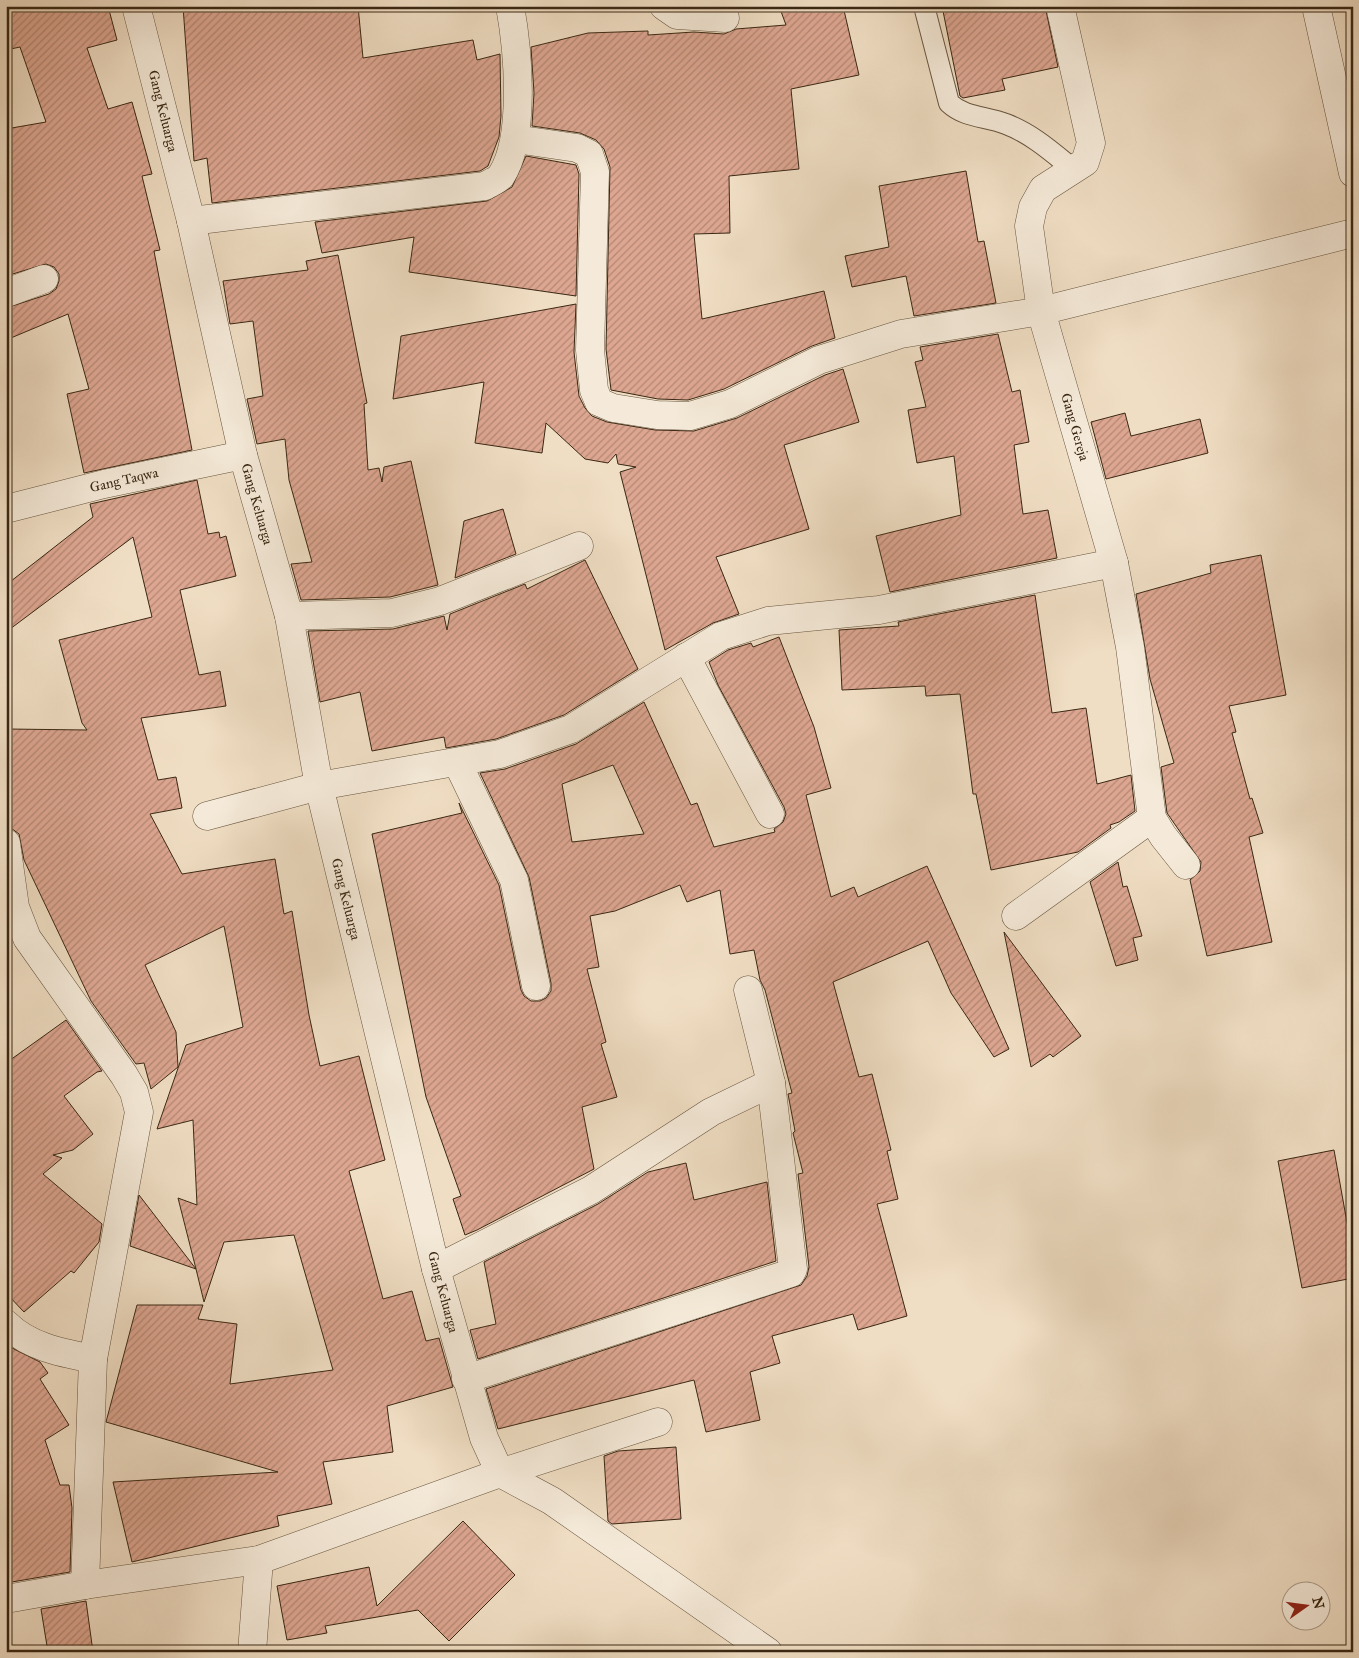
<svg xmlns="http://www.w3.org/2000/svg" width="1359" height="1658" font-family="'IM FELL Great Primer',serif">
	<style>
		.building { fill: url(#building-hatch); stroke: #3a2814; fill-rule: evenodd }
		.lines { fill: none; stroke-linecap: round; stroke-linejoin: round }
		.service-casing { stroke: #685640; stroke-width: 22 }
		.minor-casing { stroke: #685640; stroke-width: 29 }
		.service { stroke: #f5ead9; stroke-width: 20 }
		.minor { stroke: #f5ead9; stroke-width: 28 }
		.labels { text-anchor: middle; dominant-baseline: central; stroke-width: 4.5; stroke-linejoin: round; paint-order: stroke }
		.street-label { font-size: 14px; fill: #3a2814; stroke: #f5ead9 }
	</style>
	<defs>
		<pattern id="building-hatch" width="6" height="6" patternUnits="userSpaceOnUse" patternTransform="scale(1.25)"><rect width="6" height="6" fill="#dda691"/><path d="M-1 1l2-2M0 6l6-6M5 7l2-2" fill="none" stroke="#b48775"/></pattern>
	</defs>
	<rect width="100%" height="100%" fill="#f0dec4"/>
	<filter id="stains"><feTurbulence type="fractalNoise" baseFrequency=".004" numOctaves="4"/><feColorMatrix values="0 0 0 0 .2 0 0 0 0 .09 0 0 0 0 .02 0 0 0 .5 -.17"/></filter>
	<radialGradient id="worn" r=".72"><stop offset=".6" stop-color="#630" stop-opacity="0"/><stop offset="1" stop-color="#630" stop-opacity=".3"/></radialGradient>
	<g class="building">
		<polygon points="6,6 108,6 117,40 87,48 108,109 132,102 152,174 142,176 160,250 154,251 192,450 84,473 67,394 89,389 68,314 6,340 6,308 49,294 56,289 59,281 59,274 54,267 46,264 6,276 6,129 46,122 20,47 6,50"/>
		<polygon points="183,6 358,6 363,58 473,40 477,60 500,54 501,116 499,137 488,166 480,171 212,203 207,158 194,161"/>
		<polygon points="779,6 843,6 859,75 791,89 799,169 729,176 730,233 694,234 702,319 824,291 835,338 812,346 724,389 688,400 658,399 611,390 606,349 610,167 604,149 596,140 580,133 532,126 534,93 531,47 588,33 648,31 648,35 694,32 724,34 736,29 786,25"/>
		<polygon points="942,6 1045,6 1058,67 1002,79 1005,90 963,98 960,96"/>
		<polygon points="526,156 576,165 579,174 576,296 409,272 414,237 322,253 315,222 487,201 512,187"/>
		<polygon points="966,171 978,242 984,241 996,303 914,316 906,276 852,287 845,256 889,247 879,186"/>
		<polygon points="338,255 367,403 364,404 368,470 379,468 382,482 384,467 411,461 438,585 390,597 301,600 291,564 312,562 289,480 285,439 257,444 247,399 263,396 253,321 230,324 223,281 308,270 306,261"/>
		<polygon points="576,304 574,352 579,396 585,408 592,416 607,422 655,430 694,431 737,418 825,375 843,369 859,422 784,445 809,529 716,557 739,614 713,623 665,650 620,472 636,467 618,464 616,454 608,463 585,459 546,423 542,453 475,443 484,382 393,399 401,336"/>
		<polygon points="998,334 1012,392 1020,390 1029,442 1014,445 1023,514 1048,510 1057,558 890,592 876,536 961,515 954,456 917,463 908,410 926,407 915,362 923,360 920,347"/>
		<polygon points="1125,413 1131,436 1200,419 1208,453 1106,479 1091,422"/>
		<polygon points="197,480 208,534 219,532 220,538 226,536 236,576 180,590 199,675 220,671 226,706 141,718 158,780 176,777 182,808 150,814 182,874 275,859 284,914 292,911 309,1015 320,1066 359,1056 385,1160 349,1171 383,1299 412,1291 426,1341 439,1338 453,1387 387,1406 393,1452 323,1462 332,1504 277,1516 279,1526 132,1562 113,1482 278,1472 106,1422 137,1305 203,1305 198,1319 237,1324 230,1384 333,1370 294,1235 224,1242 204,1302 196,1269 130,1246 139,1195 196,1269 178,1198 197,1205 193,1120 157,1129 186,1045 243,1027 224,926 145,965 176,1032 178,1067 151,1089 144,1063 136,1064 91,1001 24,860 19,834 7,825 8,729 87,730 82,723 59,640 152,617 133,537 6,632 6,585 93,517 90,504"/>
		<polygon points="503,509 516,554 455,578 464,521"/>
		<polygon points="1261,555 1286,695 1229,706 1236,732 1232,733 1250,799 1252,798 1263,833 1249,837 1272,942 1207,956 1190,880 1200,871 1201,862 1167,813 1161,767 1174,763 1150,679 1136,594 1211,573 1210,565"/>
		<polygon points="585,560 638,669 564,715 496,739 446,748 444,737 372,751 360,692 320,702 308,631 393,629 444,616 447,630 450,614 525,584 527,589"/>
		<polygon points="1035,595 1052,713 1086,708 1097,784 1131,775 1135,811 1119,822 1110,825 1111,828 1078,852 991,870 976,794 973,794 960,694 926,696 925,686 842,690 839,630 899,626 898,622"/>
		<path d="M 779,637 L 814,727 L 831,788 L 806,795 L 831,897 L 854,887 L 858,897 L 927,866 L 1009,1049 L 994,1057 L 951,993 L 928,941 L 833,982 L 859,1077 L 872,1074 L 891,1150 L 887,1151 L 898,1199 L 877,1204 L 907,1316 L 858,1330 L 853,1314 L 772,1336 L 780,1363 L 750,1372 L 760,1420 L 706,1432 L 694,1380 L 498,1429 L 486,1389 L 801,1285 L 807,1276 L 809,1267 L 798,1174 L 803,1173 L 793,1133 L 795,1131 L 788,1094 L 792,1093 L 765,990 L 760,980 L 754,950 L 730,954 L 720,890 L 687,902 L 680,885 L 615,911 L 590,916 L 599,967 L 587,969 L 606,1042 L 601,1044 L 617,1097 L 582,1107 L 594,1169 L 477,1230 L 465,1235 L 453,1199 L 461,1196 L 426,1097 L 372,834 L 462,813 L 459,803 L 499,885 L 521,990 L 524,996 L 531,1001 L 540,1001 L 546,998 L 551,991 L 551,983 L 529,877 L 480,773 L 505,769 L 576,744 L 644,702 L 691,805 L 697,803 L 714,847 L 775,832 L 774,829 L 783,822 L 786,814 L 784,807 L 718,685 L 709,662 L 728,650 L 751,643 L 753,647 ZM 613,765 L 644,834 L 572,842 L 562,784 Z"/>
		<polygon points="1118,862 1123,887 1127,886 1142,936 1133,938 1138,960 1116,966 1090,882"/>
		<polygon points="1004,932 1081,1036 1053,1057 1050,1054 1031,1067"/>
		<polygon points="66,1020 102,1071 97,1072 64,1096 93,1134 73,1150 53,1155 62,1158 43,1174 102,1224 99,1242 74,1273 71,1271 24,1312 6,1293 6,1063"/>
		<polygon points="1334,1150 1353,1256 1353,1278 1302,1288 1278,1161"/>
		<polygon points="686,1163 694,1200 767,1182 776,1261 478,1359 470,1330 496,1324 484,1262 598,1204 648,1172"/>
		<polygon points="6,1345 40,1362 48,1373 40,1379 69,1425 45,1440 60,1485 69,1485 72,1508 70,1572 6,1583"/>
		<polygon points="676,1447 681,1519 612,1524 608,1521 604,1456 618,1451"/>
		<polygon points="463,1521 515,1575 449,1641 418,1610 325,1626 327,1633 287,1640 277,1586 369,1567 377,1606"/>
		<polygon points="86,1601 93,1652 48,1652 41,1609"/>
	</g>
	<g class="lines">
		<g class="service-casing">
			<path id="service" d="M 924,6 L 949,103 C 965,118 986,116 1006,124 C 1032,134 1052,152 1073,169"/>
		</g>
		<g class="minor-casing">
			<g id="minor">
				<polyline points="136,6 191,221 243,455 289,616 319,786 436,1269 484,1438 500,1473 552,1501 768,1652"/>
				<polyline points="664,6 677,15 725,18"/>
				<polyline points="1060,6 1091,143 1085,162 1043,189 1033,207 1029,226 1041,311 1114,563 1130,647 1152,818 1163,836 1186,865"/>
				<polyline points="1316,6 1353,173"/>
				<polyline points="515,139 577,148 589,154 595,172 590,350 594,390 599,402 613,408 657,415 690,416 730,404 819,360 901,334 1041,311 1353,233"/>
				<path d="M 191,221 L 485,186 C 490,183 498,180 501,176 C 526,138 518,50 510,6"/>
				<polyline points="6,293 44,279"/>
				<polyline points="6,509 104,484 243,455"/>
				<polyline points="289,616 392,613 440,601 579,546"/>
				<polyline points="686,657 770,814"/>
				<polyline points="457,762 514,880 536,986"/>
				<polyline points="207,816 319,786 500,754 571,729 721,636 768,621 879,610 1114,563"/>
				<polyline points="6,843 15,907 27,938 124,1075 134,1092 139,1112 93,1359 85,1585"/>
				<polyline points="1016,916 1152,818"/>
				<polyline points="436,1269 591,1190 711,1112 771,1083"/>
				<path d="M 6,1324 C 29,1347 62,1353 93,1359"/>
				<polyline points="466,1379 791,1273 793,1269 771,1083 748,990"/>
				<polyline points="6,1599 85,1585 259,1560 500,1473 658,1422"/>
				<polyline points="252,1652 259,1560"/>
			</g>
		</g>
		<use href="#service" class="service"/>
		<use href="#minor" class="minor"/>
	</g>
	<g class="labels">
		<g class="street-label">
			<text transform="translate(163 111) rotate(76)">Gang Keluarga</text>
			<text transform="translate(1075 427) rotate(74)">Gang Gereja</text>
			<text transform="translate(124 480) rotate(-13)">Gang Taqwa</text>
			<text transform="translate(257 504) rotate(74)">Gang Keluarga</text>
			<text transform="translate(346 899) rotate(76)">Gang Keluarga</text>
			<text transform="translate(443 1292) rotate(75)">Gang Keluarga</text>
		</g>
	</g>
	<rect width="1359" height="1658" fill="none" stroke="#f0dec4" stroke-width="25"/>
	<rect x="8" y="8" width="1344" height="1643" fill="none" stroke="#3a2814" stroke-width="2.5"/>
	<rect x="12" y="12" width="1334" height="1633" fill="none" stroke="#3a2814"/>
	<g transform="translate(1306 1606) rotate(76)"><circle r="24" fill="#f5ead9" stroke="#aa9c8a"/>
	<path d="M0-4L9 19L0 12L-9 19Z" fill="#8f2418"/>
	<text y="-8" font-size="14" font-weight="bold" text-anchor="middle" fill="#3a2814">N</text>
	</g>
	<rect width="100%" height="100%" filter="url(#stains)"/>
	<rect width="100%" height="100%" fill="url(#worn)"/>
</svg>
